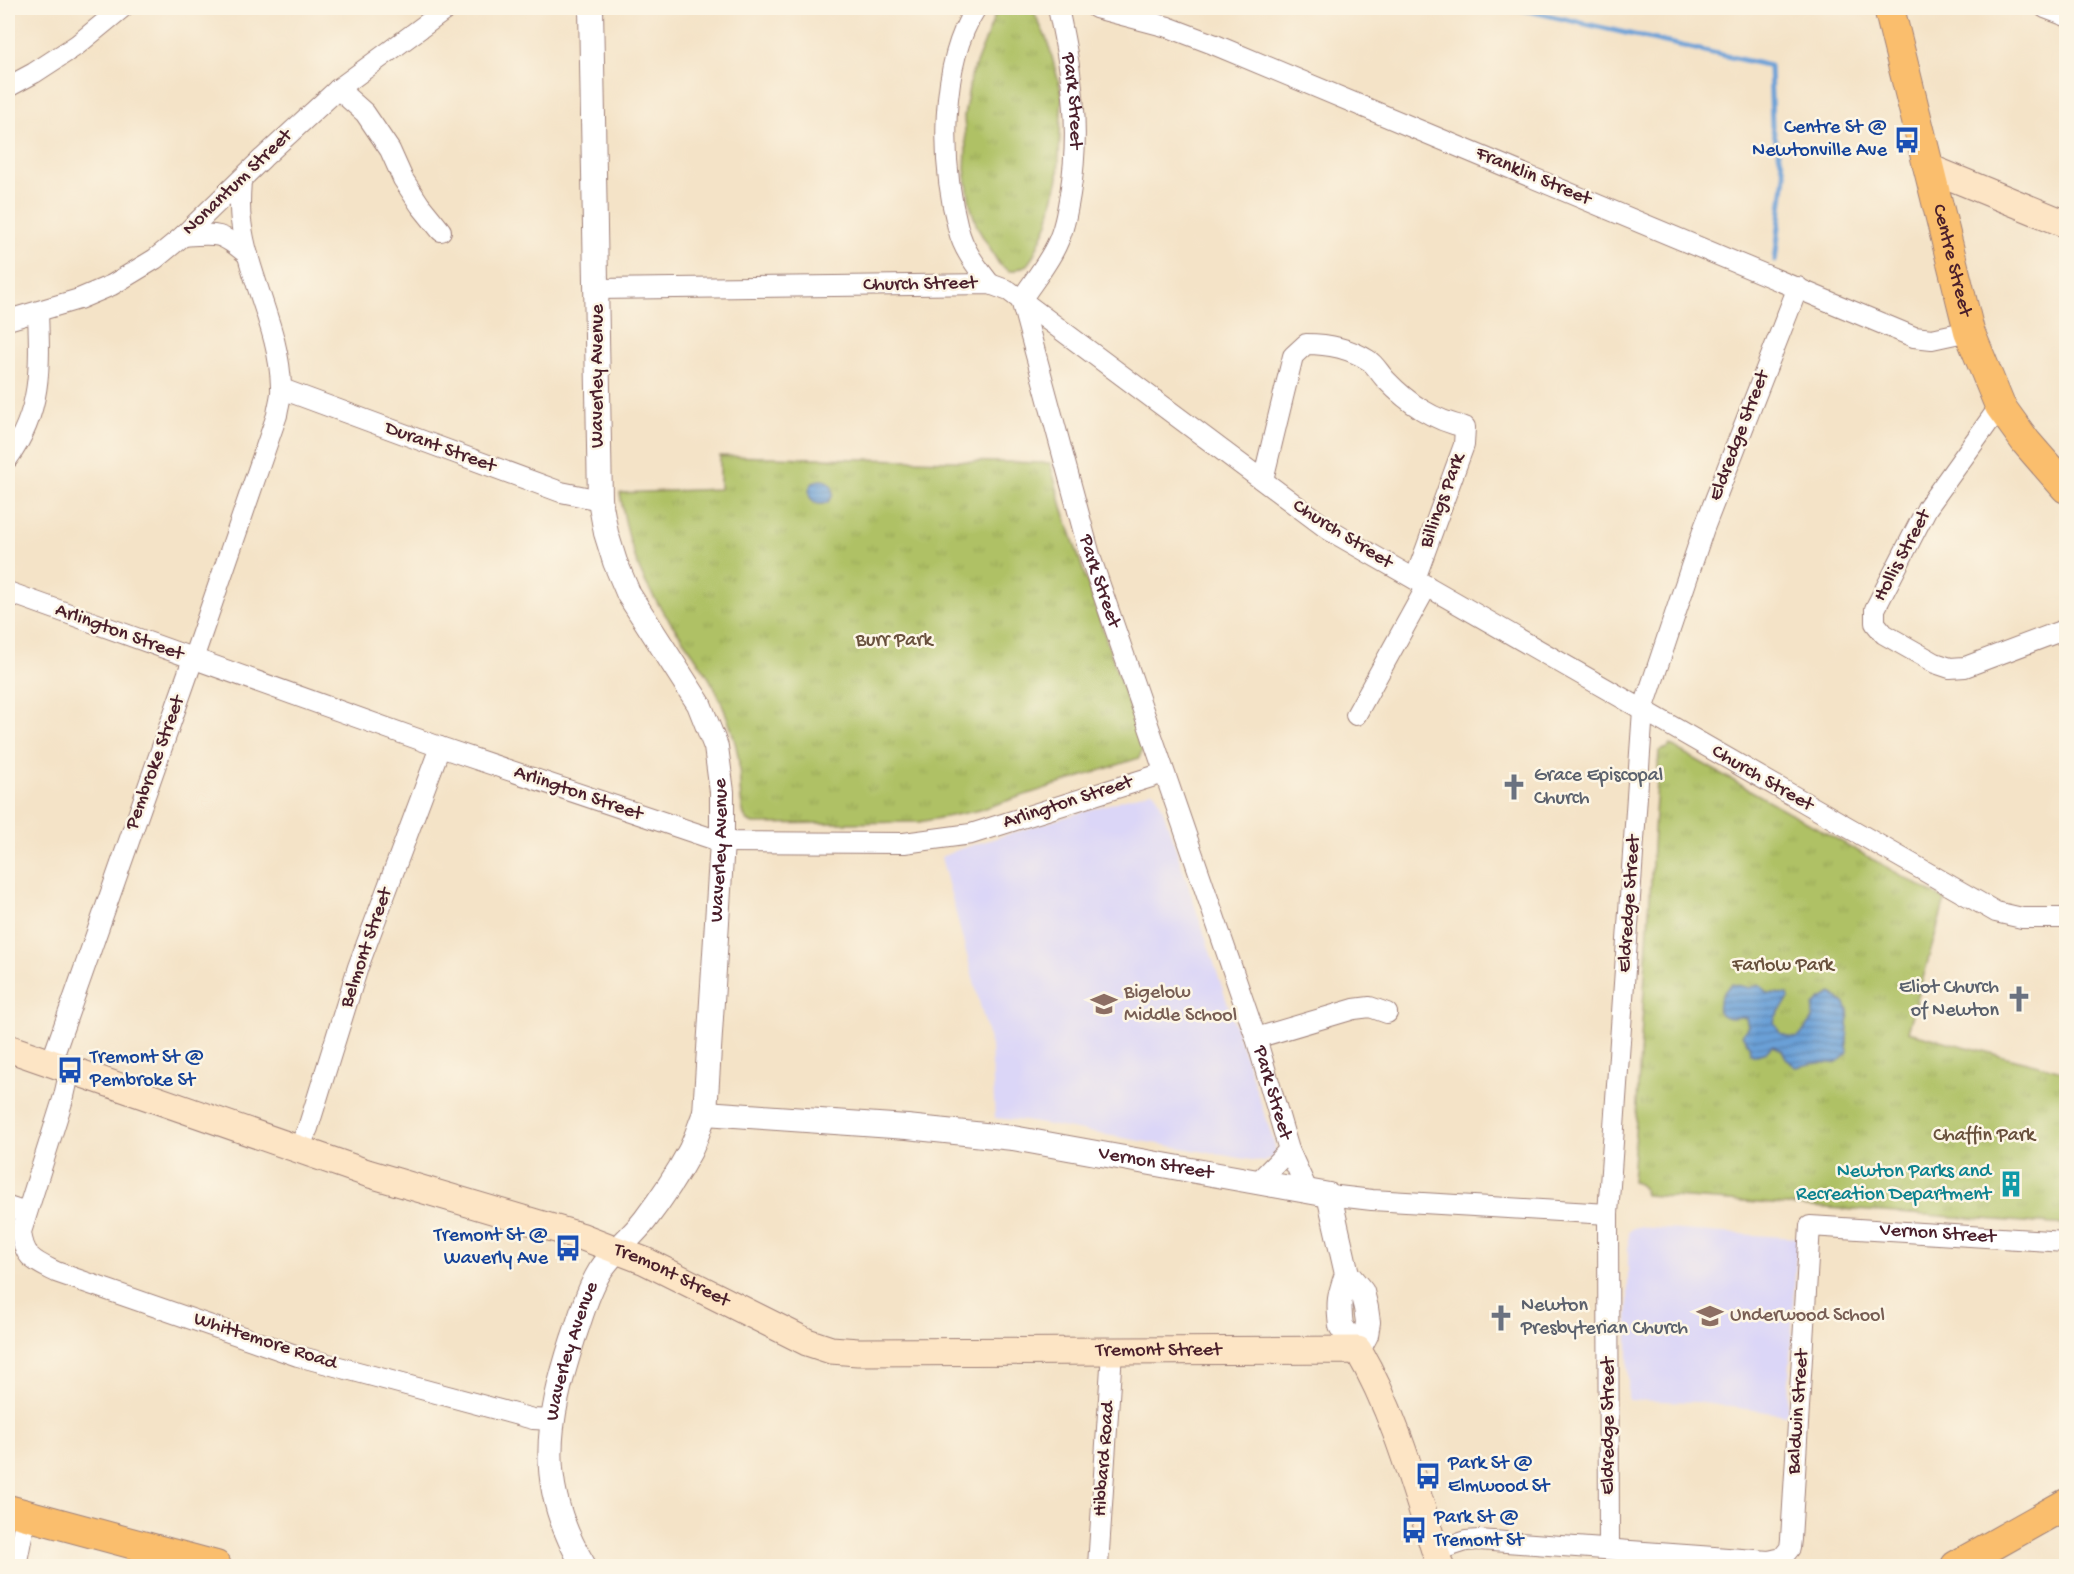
<svg xmlns="http://www.w3.org/2000/svg" width="2074" height="1574" font-family="'Gochi Hand',sans-serif">
	<style>
		.built { fill: #dbd6f7 }
		.park { fill: url(#park-tufts); stroke: #7c7048; stroke-width: 1.5 }
		.water { fill: url(#water-rules); stroke: #5a6081; stroke-width: 1.5 }
		.lines { fill: none; stroke-linecap: round; stroke-linejoin: round }
		.stream { stroke: #6aa0d7; stroke-width: 5 }
		.minor-casing { stroke: #9f8179; stroke-width: 22 }
		.tertiary-casing { stroke: #9f8179; stroke-width: 26 }
		.secondary-casing { stroke: #9f8179; stroke-width: 29 }
		.primary-casing { stroke: #9f8179; stroke-width: 32 }
		.minor { stroke: #fff; stroke-width: 20 }
		.tertiary { stroke: #fff; stroke-width: 24 }
		.secondary { stroke: #fde5c5; stroke-width: 27 }
		.primary { stroke: #fabe6d; stroke-width: 30 }
		.labels { text-anchor: middle; dominant-baseline: central; stroke-width: 5; stroke-linejoin: round; paint-order: stroke }
		.street-label { font-size: 20px; fill: #4a1f2b; stroke: #fcf5e5 }
		.transit-label { font-size: 20px; fill: #164399; stroke: #fcf5e5; text-anchor: start }
		.park-label { font-size: 20px; fill: #68503c; stroke: #fcf5e5 }
		.worship-label { font-size: 20px; fill: #5b616d; stroke: #fcf5e5; text-anchor: start }
		.education-label { font-size: 20px; fill: #785e54; stroke: #fcf5e5; text-anchor: start }
		.culture-label { font-size: 20px; fill: #0d838f; stroke: #fcf5e5; text-anchor: end }
	</style>
	<defs>
		<pattern id="park-tufts" width="24" height="20" patternUnits="userSpaceOnUse" patternTransform="scale(1.5)"><rect width="24" height="20" fill="#afc165"/><path d="M3 7l-1-3M5 7V3M7 7l1-3M15 17l-1-3M17 17v-4M19 17l1-3" fill="none" stroke="#98a558"/></pattern>
		<pattern id="water-rules" width="6" height="5" patternUnits="userSpaceOnUse" patternTransform="scale(1.5)"><rect width="6" height="5" fill="#6aa0d7"/><path d="M0 2.5h6" fill="none" stroke="#5982af"/></pattern>
	</defs>
	<rect width="100%" height="100%" fill="#fcf5e5"/>
	<filter id="ink" filterUnits="userSpaceOnUse"><feTurbulence type="fractalNoise" baseFrequency=".0167" numOctaves="2"/><feDisplacementMap in="SourceGraphic" scale="12" xChannelSelector="R" yChannelSelector="G"/><feConvolveMatrix kernelMatrix="1 2 1 2 8 2 1 2 1" color-interpolation-filters="sRGB"/></filter>
	<filter id="wash" filterUnits="userSpaceOnUse"><feTurbulence type="fractalNoise" baseFrequency=".008" numOctaves="4" result="noise"/><feDisplacementMap in="SourceGraphic" scale="24" xChannelSelector="R" yChannelSelector="G"/><feGaussianBlur stdDeviation="1.35" result="paint"/><feColorMatrix in="noise" values="0 0 0 0 0 0 0 0 0 0 0 0 0 0 0 0 0 1.4 0 .05"/><feComposite in="paint" operator="in"/></filter>
	<g filter="url(#wash)">
		<rect width="100%" height="100%" fill="#f4e3c7"/>
		<g class="built">
			<polygon points="1152,791 1157,795 1162,807 1275,1146 1276,1156 1264,1162 1025,1121 995,1118 991,1046 941,857 960,849"/>
			<polygon points="1637,1227 1797,1238 1787,1415 1698,1402 1628,1400 1628,1233 1631,1229"/>
		</g>
		<g class="park">
			<polygon points="998,8 1032,8 1048,42 1062,94 1058,178 1048,223 1032,258 1027,265 1013,271 1009,271 999,264 977,227 970,204 965,169 966,149 964,116 971,76"/>
			<path d="M 720,456 L 1050,463 L 1063,510 L 1141,743 L 1142,751 L 1139,758 L 976,811 L 919,822 L 753,824 C 749,822 746,821 744,815 C 738,797 741,775 738,756 C 735,738 729,721 722,704 C 702,655 659,617 639,568 C 629,543 624,519 620,493 L 720,489 Z"/>
			<path d="M 1670,745 L 1945,900 L 1908,1032 L 2066,1072 L 2066,1225 L 1645,1195 C 1644,1187 1640,1183 1632,1182 L 1659,751 L 1668,748 Z"/>
		</g>
		<g class="water">
			<circle cx="821" cy="492" r="12"/>
			<path d="M 1732,984 L 1750,988 L 1759,984 L 1767,993 L 1788,994 L 1789,998 C 1785,1007 1776,1011 1774,1022 L 1780,1033 L 1789,1037 L 1796,1038 L 1801,1035 L 1812,1019 L 1814,1006 L 1819,1000 L 1832,993 L 1845,1004 L 1848,1010 C 1850,1021 1847,1032 1847,1042 C 1847,1046 1848,1050 1848,1053 C 1831,1069 1835,1061 1816,1063 C 1809,1064 1802,1066 1795,1067 L 1786,1058 L 1782,1050 L 1772,1046 L 1766,1052 L 1754,1056 L 1750,1053 L 1749,1045 L 1742,1035 L 1748,1026 L 1746,1018 C 1739,1015 1733,1020 1726,1017 C 1710,1012 1723,990 1732,984 Z"/>
		</g>
		<g class="lines">
			<polyline class="stream" points="1516,8 1770,66 1772,126 1785,175 1775,261"/>
		</g>
	</g>
	<g filter="url(#ink)">
		<g class="lines">
			<g class="minor-casing">
				<g id="minor">
					<path d="M 976,8 C 939,65 941,164 958,228 C 963,250 977,267 990,284"/>
					<path id="s1" d="M 1058,8 C 1072,73 1081,127 1070,194 C 1067,212 1064,230 1056,246 C 1047,265 1032,283 1021,300 L 1091,559 L 1256,1038 L 1289,1150 L 1308,1192"/>
					<polyline points="1096,8 1168,27 1213,44 1914,337 1932,339 1969,331"/>
					<polyline points="2045,8 2066,16"/>
					<polyline points="8,87 34,73 77,45 122,8"/>
					<polyline points="338,89 365,113 390,150 403,179 420,205 441,231"/>
					<path d="M 183,236 C 218,233 221,232 248,255"/>
					<polyline points="598,289 990,284 1009,291 1329,530 1996,912 2022,918 2066,918"/>
					<polyline points="8,320 79,299 112,285 155,259 183,236 263,158 338,89 448,8"/>
					<polyline points="282,389 561,492 600,500"/>
					<polyline points="2000,406 1927,508 1875,609 1875,623 1884,634 1935,663 1950,668 1965,667 2066,629"/>
					<path d="M 8,458 C 42,412 40,366 38,312"/>
					<path d="M 1263,480 L 1293,356 L 1306,344 C 1327,344 1349,348 1368,360 C 1375,364 1380,374 1386,380 C 1409,404 1433,420 1465,427 L 1464,445 L 1415,579"/>
					<polyline points="8,592 440,747 722,842 904,843 971,834 1164,773"/>
					<polyline points="1356,715 1427,586"/>
					<polyline points="1256,1038 1354,1009 1370,1007 1387,1013"/>
					<path d="M 51,1063 L 193,659 L 277,415 C 278,406 282,396 281,387 C 280,330 248,278 241,221 C 239,207 240,194 241,180"/>
					<path d="M 70,1070 L 64,1096 L 21,1232 C 24,1258 34,1261 56,1272 L 298,1356 L 533,1419 L 551,1420"/>
					<polyline points="298,1150 308,1128 358,967 440,747"/>
					<polyline points="1258,1182 1289,1150"/>
					<polyline points="1329,1195 1372,1200 1608,1214"/>
					<polyline points="8,1207 26,1213"/>
					<polyline points="1609,1549 1608,1214 1643,710 1704,528 1798,287"/>
					<path id="s2" d="M 1435,1551 L 1466,1541 L 1479,1540 L 1769,1561 L 1782,1558 L 1790,1548 L 1791,1539 L 1810,1226 L 2066,1242"/>
					<polyline points="16,1566 26,1515"/>
					<polyline points="1098,1566 1112,1352"/>
				</g>
			</g>
			<g class="tertiary-casing">
				<g id="tertiary">
					<path id="s3" d="M 705,1113 L 907,1127 L 1013,1138 L 1329,1195 L 1347,1274 L 1362,1292 L 1366,1308 L 1368,1322 L 1366,1335 L 1358,1350 L 1341,1326 C 1338,1302 1339,1297 1347,1274"/>
					<path id="s4" d="M 584,1566 C 536,1487 546,1423 573,1339 C 581,1317 587,1292 600,1271 C 612,1252 631,1238 645,1220 C 661,1199 677,1175 690,1151 C 696,1139 700,1125 705,1113 L 722,842 L 722,792 L 716,747 L 699,704 L 629,595 L 615,562 L 606,533 L 600,500 L 591,8"/>
				</g>
			</g>
			<g class="secondary-casing">
				<g id="secondary">
					<polyline points="1927,167 2066,224"/>
					<path id="s5" d="M 8,1048 L 367,1173 L 583,1237 L 645,1261 L 807,1342 L 831,1350 L 858,1352 L 1358,1350 C 1397,1417 1416,1493 1440,1566"/>
				</g>
			</g>
			<g class="primary-casing">
				<g id="primary">
					<path id="s6" d="M 1889,8 L 1969,331 L 2000,406 L 2026,442 L 2066,488"/>
					<polyline points="8,1510 216,1566"/>
					<polyline points="1956,1566 2066,1504"/>
				</g>
			</g>
			<use href="#minor" class="minor"/>
			<use href="#tertiary" class="tertiary"/>
			<use href="#secondary" class="secondary"/>
			<use href="#primary" class="primary"/>
		</g>
	</g>
	<defs>
		<g id="bus-bare" transform="scale(2.07)"><path d="M-5-6H5V4H4V6H2V4H-2V6H-4V4H-5ZM-3.5-4V0h7V-4ZM-3.5 1.2v1.5H-2V1.2ZM2 1.2v1.5H3.5V1.2Z" fill="#1a4fb4" stroke="#fcf5e5" stroke-width="2.5" paint-order="stroke"/></g>
		<g id="church-bare" transform="scale(2.07)"><path d="M-1.2-6h2.4v3.5h3.3v2.4h-3.3V6h-2.4V-.1h-3.3v-2.4h3.3Z" fill="#6b7280" stroke="#fcf5e5" stroke-width="2.5" paint-order="stroke"/></g>
		<g id="school-bare" transform="scale(2.07)"><path d="M0-5L7-2L0 1L-7-2ZM-4 1L0 2.5L4 1V4Q0 6-4 4Z" fill="#8d6e63" stroke="#fcf5e5" stroke-width="2.5" paint-order="stroke"/></g>
		<g id="building-bare" transform="scale(2.07)"><path d="M-4-6H4V6H1V3H-1V6H-4ZM-2.5-4.3h1.7v1.8h-1.7ZM.8-4.3h1.7v1.8H.8ZM-2.5-1h1.7V.8h-1.7ZM.8-1h1.7V.8H.8Z" fill="#0f9aa8" stroke="#fcf5e5" stroke-width="2.5" paint-order="stroke"/></g>
	</defs>
	<g fill-rule="evenodd">
		<use href="#bus-bare" x="1907" y="140"/>
		<use href="#church-bare" x="1514" y="787"/>
		<use href="#church-bare" x="2019" y="999"/>
		<use href="#school-bare" x="1104" y="1004"/>
		<use href="#bus-bare" x="70" y="1070"/>
		<use href="#building-bare" x="2011" y="1184"/>
		<use href="#bus-bare" x="568" y="1248"/>
		<use href="#school-bare" x="1710" y="1316"/>
		<use href="#church-bare" x="1501" y="1318"/>
		<use href="#bus-bare" x="1428" y="1476"/>
		<use href="#bus-bare" x="1414" y="1530"/>
	</g>
	<g class="labels">
		<g class="street-label">
			<text stroke="none"><textPath href="#s1" startOffset="94">Park Street</textPath></text>
			<text transform="translate(1533 177) rotate(23)">Franklin Street</text>
			<text transform="translate(238 183) rotate(-44)">Nonantum Street</text>
			<text stroke="none"><textPath href="#s6" startOffset="260">Centre Street</textPath></text>
			<text transform="translate(920 285) rotate(-1)">Church Street</text>
			<text transform="translate(598 376) rotate(-90)">Waverley Avenue</text>
			<text transform="translate(1740 436) rotate(-69)">Eldredge Street</text>
			<text transform="translate(440 448) rotate(20)">Durant Street</text>
			<text transform="translate(1443 501) rotate(-70)">Billings Park</text>
			<text transform="translate(1342 535) rotate(32)">Church Street</text>
			<text transform="translate(1903 556) rotate(-62)">Hollis Street</text>
			<text stroke="none"><textPath href="#s1" startOffset="598">Park Street</textPath></text>
			<text transform="translate(119 633) rotate(20)">Arlington Street</text>
			<text transform="translate(156 763) rotate(-70)">Pembroke Street</text>
			<text transform="translate(1762 779) rotate(30)">Church Street</text>
			<text transform="translate(578 794) rotate(19)">Arlington Street</text>
			<text transform="translate(1068 803) rotate(-18)">Arlington Street</text>
			<text stroke="none"><textPath href="#s4" startOffset="764">Waverley Avenue</textPath></text>
			<text transform="translate(1630 904) rotate(-86)">Eldredge Street</text>
			<text transform="translate(367 948) rotate(-71)">Belmont Street</text>
			<text stroke="none"><textPath href="#s1" startOffset="1138">Park Street</textPath></text>
			<text stroke="none"><textPath href="#s3" startOffset="454">Vernon Street</textPath></text>
			<text stroke="none"><textPath href="#s2" startOffset="813">Vernon Street</textPath></text>
			<text stroke="none"><textPath href="#s5" startOffset="702">Tremont Street</textPath></text>
			<text transform="translate(265 1342) rotate(18)">Whittemore Road</text>
			<text stroke="none"><textPath href="#s5" startOffset="1206">Tremont Street</textPath></text>
			<text stroke="none"><textPath href="#s4" startOffset="224">Waverley Avenue</textPath></text>
			<text transform="translate(1799 1412) rotate(-86)">Baldwin Street</text>
			<text transform="translate(1609 1426) rotate(-90)">Eldredge Street</text>
			<text transform="translate(1105 1459) rotate(-86)">Hibbard Road</text>
		</g>
		<g class="transit-label">
			<text x="1887" y="128" text-anchor="end">Centre St @<tspan x="1887" dy="23">Newtonville Ave</tspan></text>
			<text x="90" y="1058">Tremont St @<tspan x="90" dy="23">Pembroke St</tspan></text>
			<text x="548" y="1236" text-anchor="end">Tremont St @<tspan x="548" dy="23">Waverly Ave</tspan></text>
			<text x="1448" y="1464">Park St @<tspan x="1448" dy="23">Elmwood St</tspan></text>
			<text x="1434" y="1518">Park St @<tspan x="1434" dy="23">Tremont St</tspan></text>
		</g>
		<g class="park-label">
			<text x="894" y="641">Burr Park</text>
			<text x="1783" y="966">Farlow Park</text>
			<text x="1984" y="1136">Chaffin Park</text>
		</g>
		<g class="worship-label">
			<text x="1534" y="776">Grace Episcopal<tspan x="1534" dy="23">Church</tspan></text>
			<text x="1999" y="988" text-anchor="end">Eliot Church<tspan x="1999" dy="23">of Newton</tspan></text>
			<text x="1521" y="1306">Newton<tspan x="1521" dy="23">Presbyterian Church</tspan></text>
		</g>
		<g class="education-label">
			<text x="1124" y="993">Bigelow<tspan x="1124" dy="23">Middle School</tspan></text>
			<text x="1730" y="1316">Underwood School</text>
		</g>
		<g class="culture-label">
			<text x="1991" y="1172">Newton Parks and<tspan x="1991" dy="23">Recreation Department</tspan></text>
		</g>
	</g>
	<rect width="2074" height="1574" fill="none" stroke="#fcf5e5" stroke-width="30"/>
</svg>
